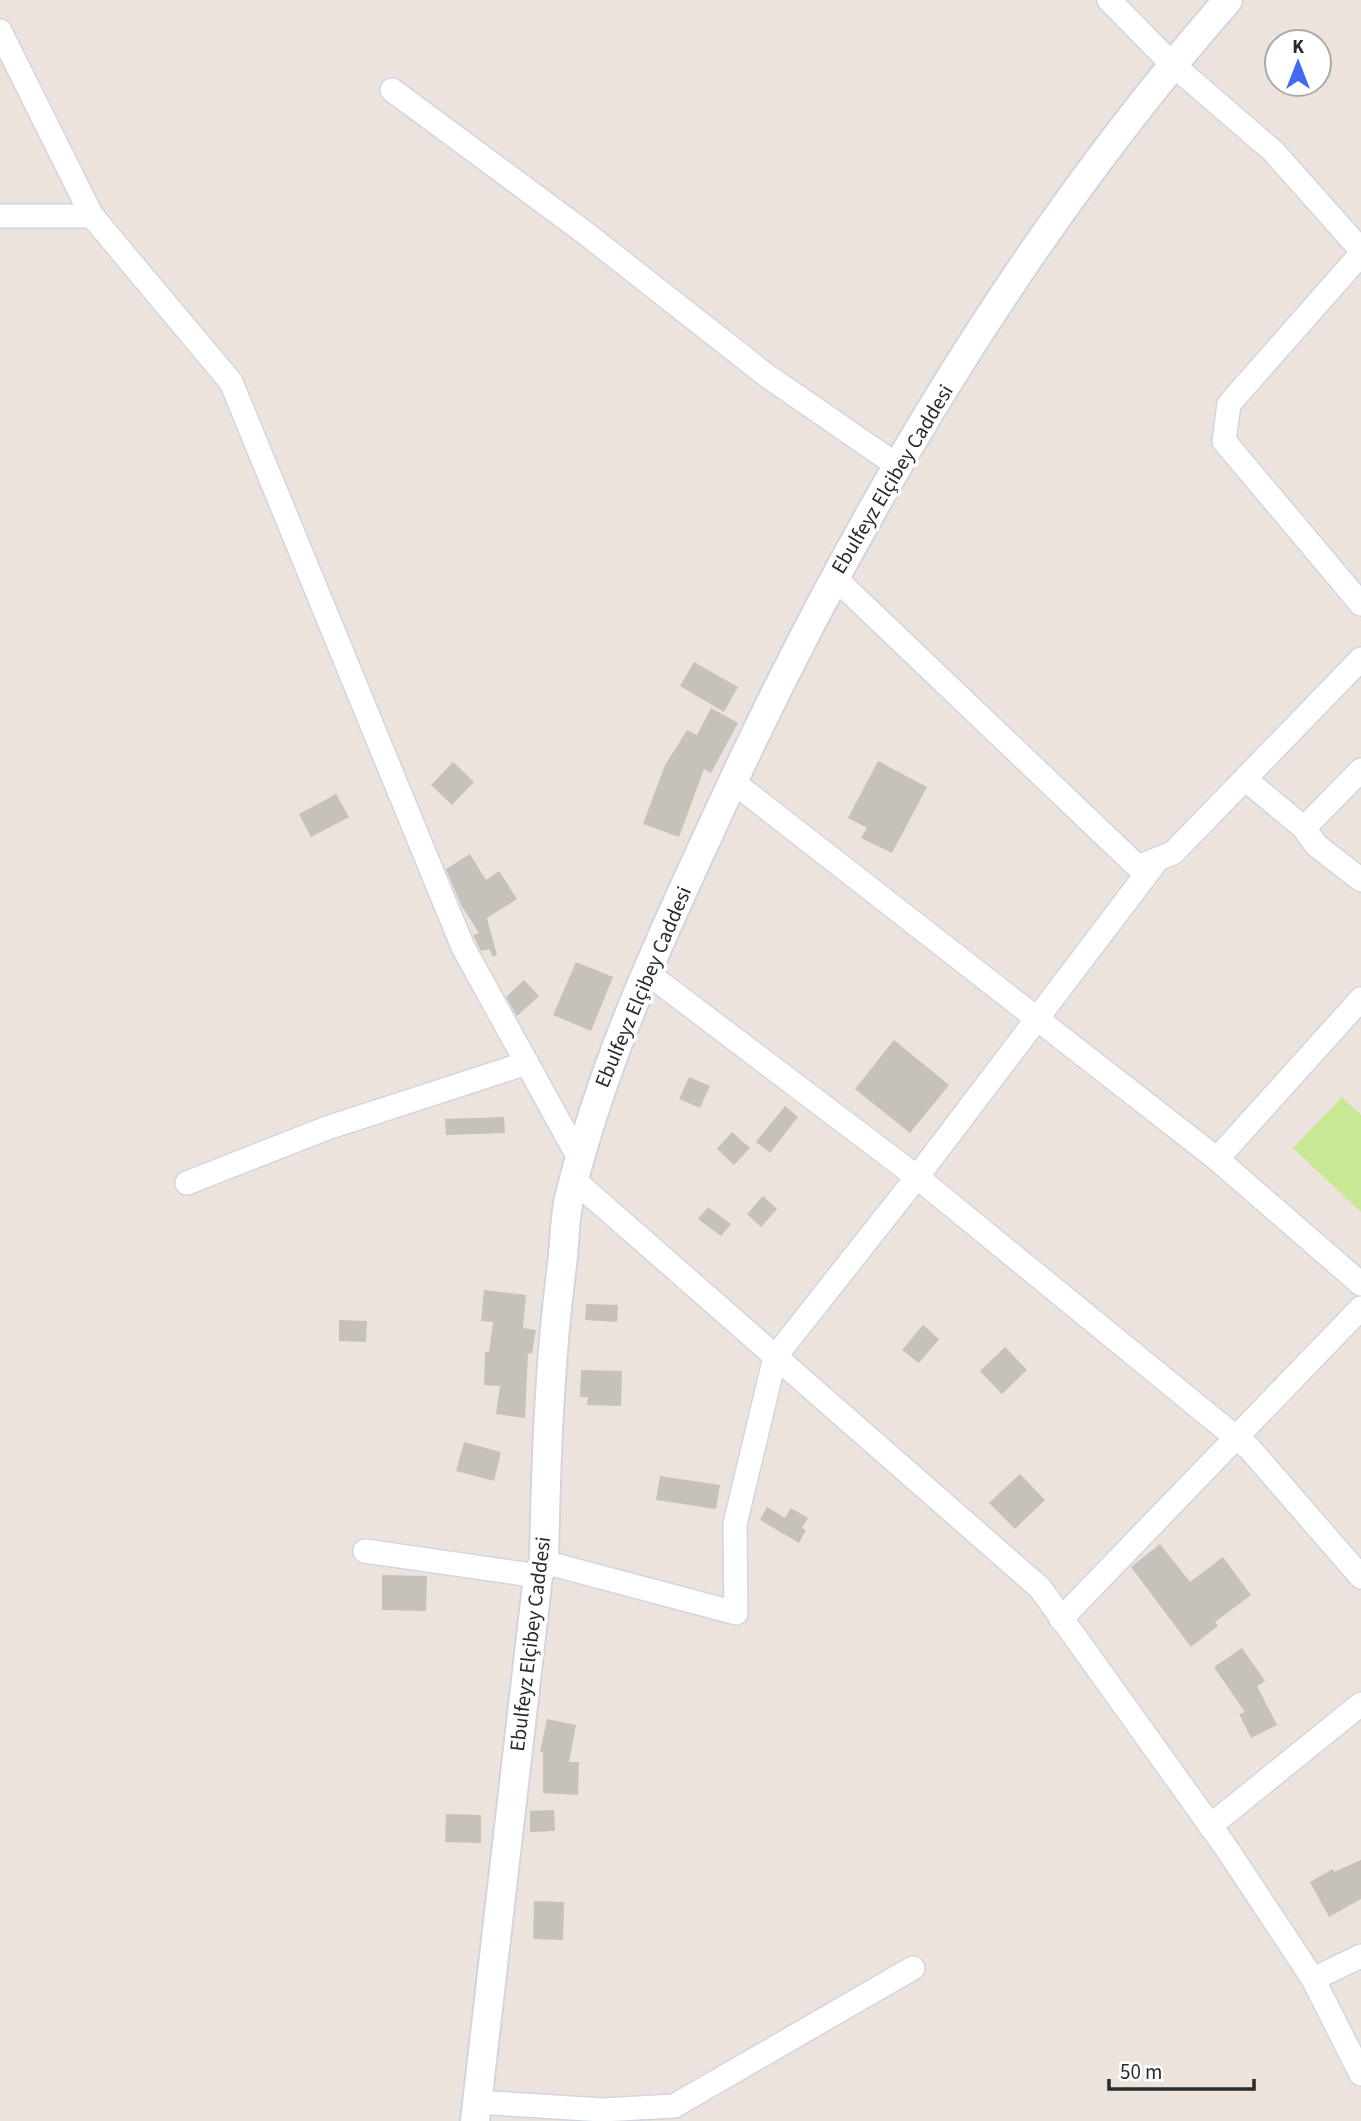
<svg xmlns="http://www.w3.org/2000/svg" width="1361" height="2121" font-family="'Source Sans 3',sans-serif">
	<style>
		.pitch { fill: #c9e895 }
		.building { fill: #c7c1bb }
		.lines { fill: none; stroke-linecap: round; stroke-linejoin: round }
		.minor-casing { stroke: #d1d5e2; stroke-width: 26 }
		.tertiary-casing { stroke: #d1d5e2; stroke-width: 32 }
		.minor { stroke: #fff; stroke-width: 23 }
		.tertiary { stroke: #fff; stroke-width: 28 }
		.labels { text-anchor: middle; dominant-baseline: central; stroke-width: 7; stroke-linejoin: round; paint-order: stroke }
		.street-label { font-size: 21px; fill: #2a2a2a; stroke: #fff }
	</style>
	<rect width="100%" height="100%" fill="#ece4dc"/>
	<polygon class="pitch" points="1342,1097 1361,1115 1361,1212 1293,1148"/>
	<g class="building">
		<polygon points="694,662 738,687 724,712 680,686"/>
		<polygon points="711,708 738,723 711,773 704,769 679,837 643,824 665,765 687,730 697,735"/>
		<polygon points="878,761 927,787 892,853 861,838 867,828 848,818"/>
		<polygon points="453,762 474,782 452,805 431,785"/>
		<polygon points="336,794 349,817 311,837 299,814"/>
		<polygon points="470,854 486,880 499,871 517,899 487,918 497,955 493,957 489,949 481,951 473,935 479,933 461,905 446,869"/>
		<polygon points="576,962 613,977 591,1031 553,1015"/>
		<polygon points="524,980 539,996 517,1016 506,997"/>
		<polygon points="894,1040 949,1085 910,1133 855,1089"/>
		<polygon points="689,1077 710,1086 700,1108 679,1099"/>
		<polygon points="785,1106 798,1117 770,1153 756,1142"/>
		<polygon points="504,1117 505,1133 446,1135 445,1119"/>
		<polygon points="732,1132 750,1148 734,1165 717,1149"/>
		<polygon points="763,1196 777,1209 761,1227 747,1214"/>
		<polygon points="708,1207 731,1224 721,1236 698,1219"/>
		<polygon points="484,1290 526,1295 523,1328 536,1330 532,1354 528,1353 525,1418 496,1414 500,1386 484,1385 485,1352 489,1352 493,1322 481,1321"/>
		<polygon points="586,1304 618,1305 617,1322 585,1320"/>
		<polygon points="339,1320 367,1321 366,1342 339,1341"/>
		<polygon points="923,1325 939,1339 919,1363 902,1350"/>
		<polygon points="1005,1347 1027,1370 1002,1394 980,1371"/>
		<polygon points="581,1370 622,1371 621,1406 587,1405 588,1397 580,1397"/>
		<polygon points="464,1442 501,1452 494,1481 456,1471"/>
		<polygon points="1020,1474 1045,1500 1015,1529 989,1503"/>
		<polygon points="660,1476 720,1485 716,1509 656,1500"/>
		<polygon points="767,1507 785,1518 791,1508 808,1518 802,1528 806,1530 799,1543 760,1520"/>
		<polygon points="1160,1544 1190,1582 1223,1557 1251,1595 1215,1622 1218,1626 1191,1647 1131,1567"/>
		<polygon points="382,1575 427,1576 426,1611 382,1610"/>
		<polygon points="1242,1648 1265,1681 1257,1686 1277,1725 1251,1738 1239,1714 1245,1712 1214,1667"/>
		<polygon points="547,1719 576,1725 569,1762 579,1762 578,1795 543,1793 543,1752 540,1752"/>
		<polygon points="554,1810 555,1831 530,1832 530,1811"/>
		<polygon points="446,1814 481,1815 481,1843 445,1842"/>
		<polygon points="1361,1860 1361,1899 1329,1917 1310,1882 1333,1869 1334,1872"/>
		<polygon points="534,1901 564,1902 563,1940 533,1939"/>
	</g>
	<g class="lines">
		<g class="minor-casing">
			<g id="minor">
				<polyline points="1109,0 1172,64 1273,151 1361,250"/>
				<polyline points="0,31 92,216 231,382 463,947 579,1158"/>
				<polyline points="392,90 584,232 766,375 898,466"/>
				<polyline points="0,216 92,216"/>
				<polyline points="1361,254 1229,404 1224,441 1361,604"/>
				<polyline points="834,577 1138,867 1173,853 1361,659"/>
				<polyline points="1245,779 1304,828 1316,845 1361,880"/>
				<polyline points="732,781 1217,1159 1361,1284"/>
				<polyline points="1304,828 1361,770"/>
				<polyline points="646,972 917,1177 1250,1449 1361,1577"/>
				<polyline points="1217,1159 1361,999"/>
				<polyline points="575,1181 1040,1588 1227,1849 1313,1979 1361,1956"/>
				<polyline points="187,1183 327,1128 527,1063"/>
				<polyline points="365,1551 538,1576"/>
				<polyline points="544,1562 736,1613 735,1524 775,1357 917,1177 1158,859"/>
				<polyline points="1061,1619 1361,1308"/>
				<polyline points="1210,1826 1361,1704"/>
				<polyline points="1313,1979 1361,2074"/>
				<polyline points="477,2102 602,2110 674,2106 913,1968"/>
			</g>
		</g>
		<g class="tertiary-casing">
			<path id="tertiary" d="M 475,2121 L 538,1576 L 544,1562 C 546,1462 549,1364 562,1265 C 565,1242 564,1218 570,1195 C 602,1065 655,950 711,829 C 846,532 1013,246 1228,0"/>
		</g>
		<use href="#minor" class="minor"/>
		<use href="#tertiary" class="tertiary"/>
	</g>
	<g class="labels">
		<g class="street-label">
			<text transform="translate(892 479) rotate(-59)">Ebulfeyz Elçibey Caddesi</text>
			<text transform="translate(643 987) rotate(-67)">Ebulfeyz Elçibey Caddesi</text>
			<text transform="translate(530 1644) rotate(-83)">Ebulfeyz Elçibey Caddesi</text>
		</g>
	</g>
	<g transform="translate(1298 63)"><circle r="33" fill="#ffffff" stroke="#aaaaaa" stroke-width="2"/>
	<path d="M0-5L12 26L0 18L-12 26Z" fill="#3f6bf5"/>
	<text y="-10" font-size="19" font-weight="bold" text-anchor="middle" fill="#2a2a2a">K</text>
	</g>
	<path d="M1109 2079v10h145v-10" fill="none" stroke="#2a2a2a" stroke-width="3.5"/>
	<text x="1120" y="2079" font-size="21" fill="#2a2a2a" stroke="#ffffff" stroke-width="5" paint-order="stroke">50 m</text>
</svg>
